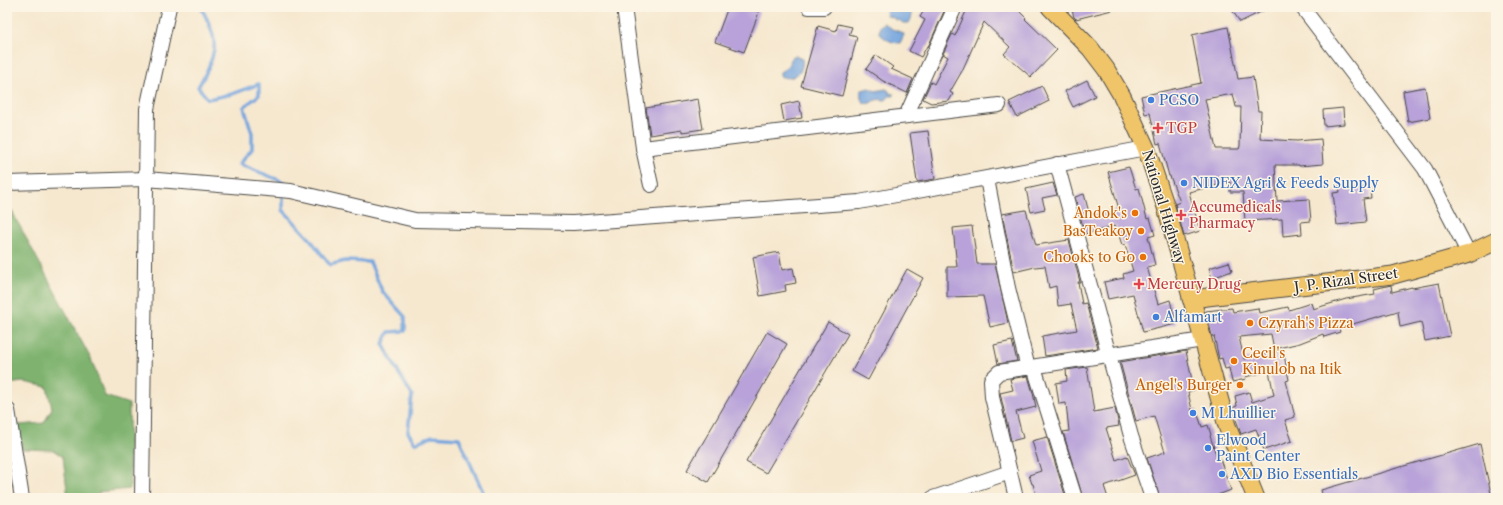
<svg xmlns="http://www.w3.org/2000/svg" width="1503" height="505" font-family="'Libre Caslon Text',serif">
	<style>
		.forest { fill: #7eb26e; stroke: #546e4c }
		.water { fill: #73a4de; stroke: #4f6884 }
		.lines { fill: none; stroke-linecap: round; stroke-linejoin: round }
		.stream { stroke: #73a4de; stroke-width: 3.5 }
		.building { fill: #b8a2d9; fill-rule: evenodd }
		.minor-casing { stroke: #494744; stroke-width: 16 }
		.major-casing { stroke: #494744; stroke-width: 19 }
		.minor { stroke: #fff; stroke-width: 14 }
		.major { stroke: #f0c469; stroke-width: 17 }
		.shop-dot { fill: #3f7fe0; stroke: #fcf5e5; stroke-width: 1.5 }
		.health-dot { fill: #e0444e; stroke: #fcf5e5; stroke-width: 1.5 }
		.food-dot { fill: #e8710a; stroke: #fcf5e5; stroke-width: 1.5 }
		.labels { text-anchor: middle; dominant-baseline: central; stroke-width: 3; stroke-linejoin: round; paint-order: stroke }
		.shop-label { font-size: 14px; fill: #366cbe; stroke: #fcf5e5; text-anchor: start }
		.health-label { font-size: 14px; fill: #be3a42; stroke: #fcf5e5; text-anchor: start }
		.street-label { font-size: 14px; fill: #2b2b2b; stroke: #fcf5e5 }
		.food-label { font-size: 14px; fill: #c56008; stroke: #fcf5e5; text-anchor: end }
	</style>
	<rect width="100%" height="100%" fill="#fcf5e5"/>
	<filter id="ink" filterUnits="userSpaceOnUse"><feTurbulence type="fractalNoise" baseFrequency=".025" numOctaves="2"/><feDisplacementMap in="SourceGraphic" scale="8" xChannelSelector="R" yChannelSelector="G"/><feConvolveMatrix kernelMatrix="1 2 1 2 8 2 1 2 1" color-interpolation-filters="sRGB"/></filter>
	<filter id="wash" filterUnits="userSpaceOnUse"><feTurbulence type="fractalNoise" baseFrequency=".012" numOctaves="4" result="noise"/><feDisplacementMap in="SourceGraphic" scale="16" xChannelSelector="R" yChannelSelector="G"/><feGaussianBlur stdDeviation="0.9" result="paint"/><feColorMatrix in="noise" values="0 0 0 0 0 0 0 0 0 0 0 0 0 0 0 0 0 1.4 0 .05"/><feComposite in="paint" operator="in"/></filter>
	<g filter="url(#wash)">
		<rect width="100%" height="100%" fill="#f6e8cf"/>
		<polygon class="forest" points="7,202 91,359 105,396 129,404 130,489 99,492 98,498 68,498 63,457 53,450 22,449 18,425 44,423 52,408 47,387 24,382 7,384"/>
		<g class="water">
			<path d="M 889,7 L 909,7 C 913,13 913,16 909,23 L 903,23 L 899,20 L 896,20 L 892,17 L 887,16 L 886,12 Z"/>
			<path d="M 884,23 L 892,29 L 903,33 L 904,35 L 900,43 C 891,43 885,39 879,33 L 880,26 Z"/>
			<path d="M 796,55 L 802,59 C 805,72 792,82 780,76 L 780,72 L 788,67 L 792,57 Z"/>
			<path d="M 869,88 L 875,91 L 886,89 L 889,91 L 889,93 L 894,94 L 894,96 L 889,96 L 886,100 C 882,100 879,99 876,100 C 873,100 872,103 870,103 C 861,106 859,96 862,90 Z"/>
		</g>
		<g class="lines">
			<g class="stream">
				<path d="M 201,7 C 207,19 216,36 214,49 C 212,62 205,76 198,87 L 208,99 L 232,94 L 259,84 L 259,95 L 244,107 L 252,133 L 252,149 L 239,164 L 284,182 L 284,188"/>
				<polyline points="283,194 283,210 310,239 330,265 345,261 370,262 382,291 405,317 405,331 389,332 383,344 397,370 412,395 408,432 415,443 432,436 459,438 483,492 482,498"/>
			</g>
		</g>
		<g id="blocks">
			<g class="building">
				<polygon points="728,7 745,7 759,12 744,52 715,42"/>
				<polygon points="926,7 946,7 928,47 927,46 921,57 909,51 925,20 920,17"/>
				<polygon points="968,7 1015,7 1026,18 1025,19 1057,50 1031,77 1004,54 1010,47 984,22 962,71 950,92 953,94 949,101 931,103 923,99 929,86 931,82 934,84 948,57 943,54 952,34 955,36"/>
				<polygon points="1071,7 1111,7 1112,10 1076,19 1074,17"/>
				<polygon points="1230,7 1271,7 1240,22"/>
				<polygon points="838,24 852,27 849,35 857,37 842,96 801,86 818,26 836,31"/>
				<path d="M 1228,27 L 1238,79 L 1253,77 L 1258,111 L 1261,111 L 1260,139 L 1297,141 L 1321,139 L 1323,164 L 1299,166 L 1299,165 L 1275,165 L 1277,201 L 1309,199 L 1311,221 L 1301,222 L 1302,234 L 1283,236 L 1282,219 L 1245,221 L 1243,192 L 1230,192 L 1230,182 L 1189,192 L 1200,231 L 1184,236 L 1175,204 L 1180,202 L 1170,176 L 1169,176 L 1160,143 L 1157,144 L 1150,113 L 1145,114 L 1141,96 L 1201,83 L 1192,35 ZM 1233,94 L 1236,107 L 1241,107 L 1240,146 L 1239,149 L 1216,149 L 1205,99 Z"/>
				<polygon points="876,55 893,67 891,69 913,79 907,93 883,81 866,69"/>
				<polygon points="1087,80 1095,96 1073,107 1065,91"/>
				<polygon points="1042,86 1049,101 1017,117 1009,102"/>
				<polygon points="1425,87 1430,118 1408,122 1403,91"/>
				<polygon points="698,99 703,129 682,132 682,130 650,135 646,108"/>
				<polygon points="799,101 802,118 784,121 781,105"/>
				<polygon points="1343,108 1344,124 1324,126 1323,110"/>
				<polygon points="928,131 935,179 917,182 910,133"/>
				<polygon points="1129,167 1136,189 1139,188 1147,219 1150,218 1155,235 1148,237 1155,265 1147,267 1158,304 1170,300 1176,324 1143,332 1133,294 1108,299 1104,282 1124,278 1123,274 1133,271 1125,244 1122,245 1116,226 1085,234 1075,197 1084,194 1090,216 1119,209 1108,172"/>
				<polygon points="1053,183 1057,195 1042,198 1045,209 1031,212 1026,189"/>
				<polygon points="1349,185 1350,189 1370,187 1371,198 1363,199 1366,222 1337,225 1333,193 1340,192 1339,186"/>
				<polygon points="1026,210 1036,245 1069,240 1080,282 1078,282 1082,304 1086,303 1098,348 1045,356 1042,336 1077,330 1071,304 1058,306 1056,286 1049,288 1045,266 1035,267 1014,272 1002,214"/>
				<polygon points="972,226 977,264 995,264 1008,323 990,327 983,296 947,297 947,267 957,267 953,228"/>
				<polygon points="779,252 782,270 793,268 796,283 785,285 786,291 760,296 753,257"/>
				<polygon points="1229,262 1232,271 1212,278 1209,268"/>
				<polygon points="907,269 923,278 868,380 852,371"/>
				<polygon points="1439,283 1450,336 1425,341 1421,322 1400,327 1398,311 1339,328 1340,332 1324,337 1323,334 1300,343 1274,349 1271,334 1239,337 1244,359 1283,350 1289,380 1286,381 1295,417 1285,420 1292,441 1264,450 1256,429 1241,434 1232,408 1237,406 1235,396 1249,392 1252,402 1274,395 1269,371 1245,377 1246,379 1232,382 1229,368 1225,369 1222,358 1219,359 1214,336 1212,336 1206,311 1232,308 1233,312 1258,308 1259,313 1288,307 1289,310 1311,303 1313,309 1346,299 1375,294 1374,289 1391,285 1392,292 1412,287 1412,288"/>
				<polygon points="828,322 848,334 766,473 746,462"/>
				<polygon points="767,332 787,344 708,482 687,470"/>
				<polygon points="1012,341 1017,361 998,364 994,345"/>
				<polygon points="1186,351 1194,390 1188,392 1192,410 1196,409 1202,427 1208,425 1211,435 1210,436 1218,460 1220,459 1231,490 1218,495 1219,498 1160,498 1147,458 1165,452 1154,416 1136,421 1120,362"/>
				<polygon points="1087,367 1094,412 1115,408 1119,426 1106,428 1116,460 1127,456 1135,475 1104,486 1108,498 1083,498 1063,432 1069,431 1066,403 1059,404 1056,383 1067,381 1066,370"/>
				<polygon points="1027,376 1028,376 1033,393 1036,407 1016,412 1023,438 1011,441 1000,393 1013,390 1010,379"/>
				<polygon points="1047,437 1066,498 1037,498 1033,484 1032,484 1029,475 1041,471 1032,441"/>
				<polygon points="1480,444 1492,498 1323,498 1321,490"/>
			</g>
		</g>
	</g>
	<g filter="url(#ink)">
		<use href="#blocks" fill-opacity="0" stroke="#494744" stroke-width="1"/>
		<g class="lines">
			<g class="minor-casing">
				<g id="minor">
					<polyline points="624,7 643,148 651,185"/>
					<polyline points="809,7 824,7"/>
					<polyline points="1302,7 1425,169 1469,254"/>
					<polyline points="906,116 955,7"/>
					<polyline points="643,148 999,105"/>
					<polyline points="1057,164 1131,436 1152,498"/>
					<polyline points="987,179 1008,288 1028,368"/>
					<polyline points="7,183 146,179 291,191 415,220 573,223 859,202 1146,148"/>
					<polyline points="1034,367 1075,498"/>
					<polyline points="8,410 22,498"/>
					<polyline points="142,498 147,109 169,7"/>
					<polyline points="933,498 1010,472"/>
					<polyline points="1016,498 992,397 991,380 999,372 1203,340"/>
				</g>
			</g>
			<g class="major-casing">
				<g id="major">
					<polyline points="1050,7 1090,48 1106,69 1122,96 1146,148 1166,207 1227,426 1256,498"/>
					<polyline points="1191,299 1393,275 1469,254 1496,241"/>
				</g>
			</g>
			<use href="#minor" class="minor"/>
			<use href="#major" class="major"/>
		</g>
	</g>
	<g class="shop-dot">
		<circle cx="1151" cy="100" r="4"/>
		<circle cx="1184" cy="183" r="4"/>
		<circle cx="1156" cy="317" r="4"/>
		<circle cx="1193" cy="413" r="4"/>
		<circle cx="1208" cy="448" r="4"/>
		<circle cx="1222" cy="474" r="4"/>
	</g>
	<g class="health-dot">
		<path d="M1156 122h4v4h4v4h-4v4h-4v-4h-4v-4h4z"/>
		<path d="M1179 209h4v4h4v4h-4v4h-4v-4h-4v-4h4z"/>
		<path d="M1137 278h4v4h4v4h-4v4h-4v-4h-4v-4h4z"/>
	</g>
	<g class="food-dot">
		<circle cx="1135" cy="213" r="4"/>
		<circle cx="1141" cy="231" r="4"/>
		<circle cx="1143" cy="257" r="4"/>
		<circle cx="1250" cy="323" r="4"/>
		<circle cx="1234" cy="361" r="4"/>
		<circle cx="1240" cy="385" r="4"/>
	</g>
	<g class="labels">
		<g class="shop-label">
			<text x="1159" y="100">PCSO</text>
			<text x="1192" y="183">NIDEX Agri &amp; Feeds Supply</text>
			<text x="1164" y="317">Alfamart</text>
			<text x="1201" y="413">M Lhuillier</text>
			<text x="1216" y="440">Elwood<tspan x="1216" dy="16">Paint Center</tspan></text>
			<text x="1230" y="474">AXD Bio Essentials</text>
		</g>
		<g class="health-label">
			<text x="1166" y="128">TGP</text>
			<text x="1189" y="207">Accumedicals<tspan x="1189" dy="16">Pharmacy</tspan></text>
			<text x="1147" y="284">Mercury Drug</text>
		</g>
		<g class="street-label">
			<text transform="translate(1164 207) rotate(73)">National Highway</text>
			<text transform="translate(1346 280) rotate(-8)">J. P. Rizal Street</text>
		</g>
		<g class="food-label">
			<text x="1127" y="213">Andok's</text>
			<text x="1133" y="231">BasTeakoy</text>
			<text x="1135" y="257">Chooks to Go</text>
			<text x="1258" y="323" text-anchor="start">Czyrah's Pizza</text>
			<text x="1242" y="353" text-anchor="start">Cecil's<tspan x="1242" dy="16">Kinulob na Itik</tspan></text>
			<text x="1232" y="385">Angel's Burger</text>
		</g>
	</g>
	<rect width="1503" height="505" fill="none" stroke="#fcf5e5" stroke-width="24"/>
</svg>
